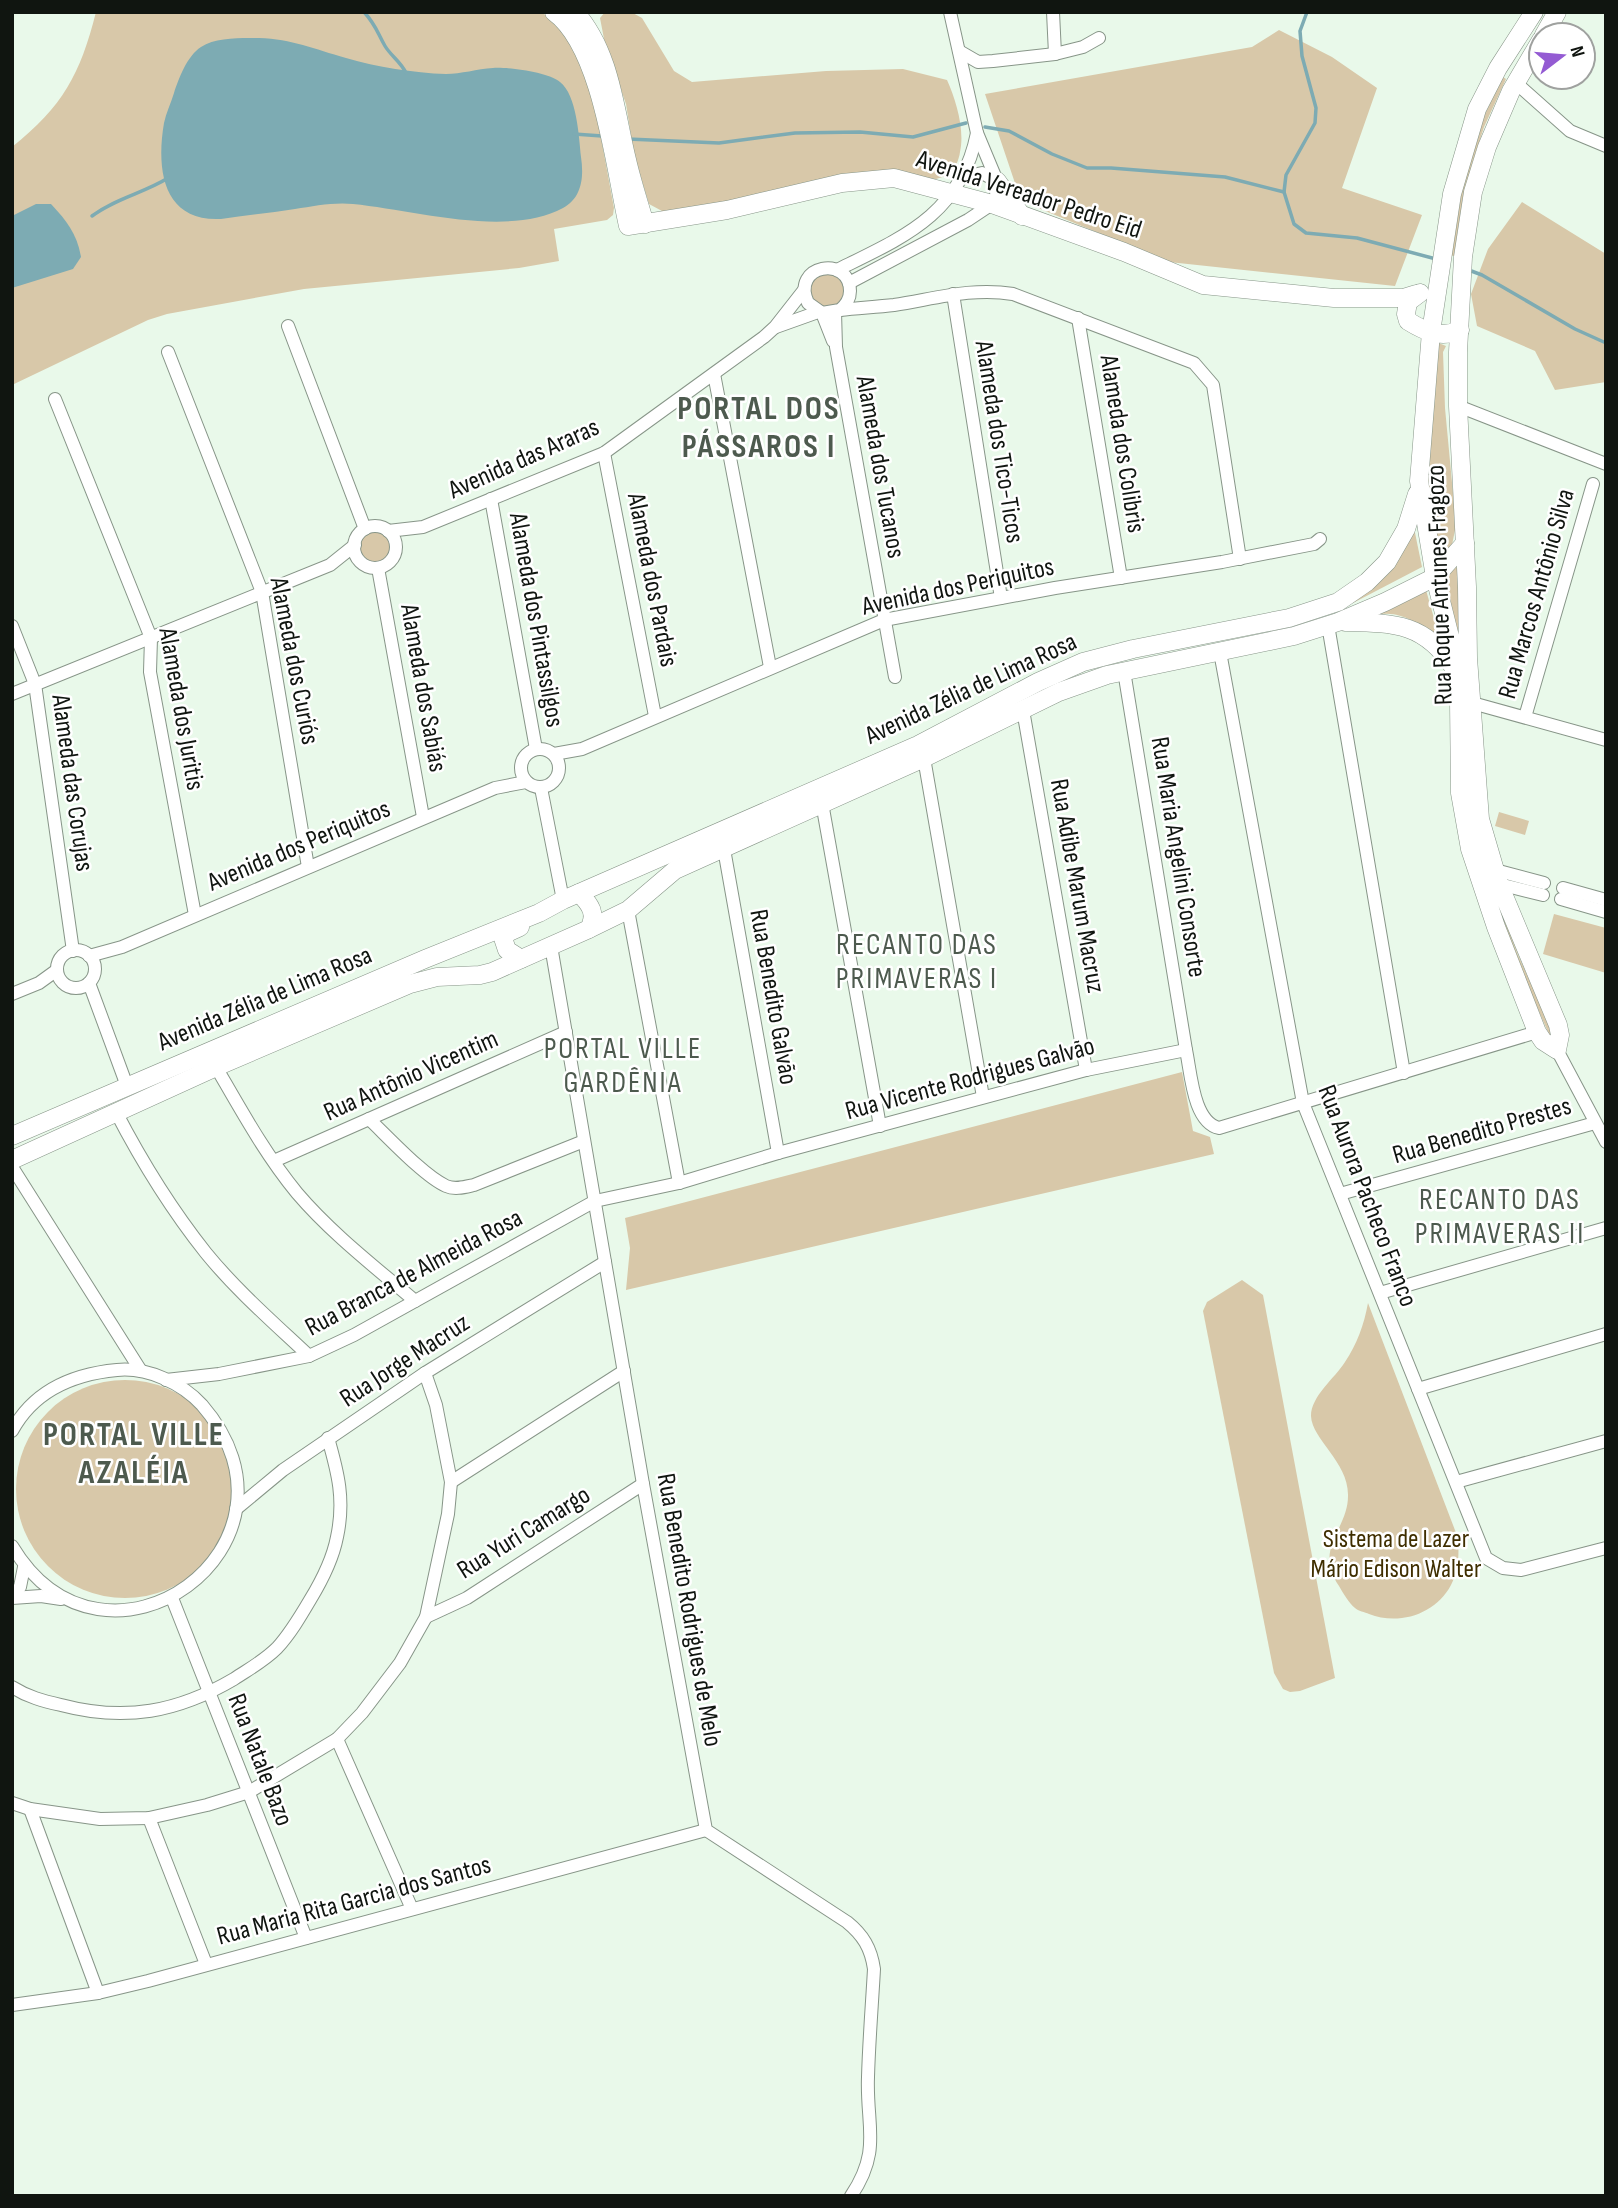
<svg xmlns="http://www.w3.org/2000/svg" width="1618" height="2208" font-family="'Sofia Sans Condensed',sans-serif">
	<style>
		.green { fill: #d8c8a9 }
		.water { fill: #7dabb3 }
		.lines { fill: none; stroke-linecap: round; stroke-linejoin: round }
		.stream { stroke: #7dabb3; stroke-width: 3.5 }
		.street-casing { stroke: #879588; stroke-width: 14 }
		.secondary-casing { stroke: #879588; stroke-width: 19 }
		.street { stroke: #fff; stroke-width: 12 }
		.secondary { stroke: #fff; stroke-width: 18 }
		.labels { text-anchor: middle; dominant-baseline: central; stroke-width: 5; stroke-linejoin: round; paint-order: stroke }
		.street-label { font-size: 26px; fill: #101510; stroke: #fff }
		.park-label { font-size: 26px; fill: #3f2e00; stroke: #fff }
		.quarter-label { font-size: 30px; letter-spacing: 2px; fill: #4d5a4e; stroke: #fff }
		.district-label { font-size: 33px; font-weight: bold; letter-spacing: 2px; fill: #4d5a4e; stroke: #fff }
	</style>
	<rect width="100%" height="100%" fill="#e9f9ea"/>
	<g class="green">
		<path d="M 96,12 L 544,14 L 561,26 L 576,47 L 594,100 L 614,208 L 613,215 L 607,220 L 554,229 L 559,261 L 519,268 L 304,289 L 167,314 L 148,320 L 12,385 L 12,147 C 63,106 80,75 96,12 Z"/>
		<path d="M 605,12 L 631,12 L 642,18 L 674,71 L 692,82 L 826,71 L 903,69 L 947,80 C 956,100 965,130 960,152 C 959,160 955,167 952,174 L 936,179 L 913,178 L 682,211 L 662,211 L 649,204 L 634,155 L 626,104 L 605,44 L 600,18 Z"/>
		<polygon points="1279,30 1332,57 1377,88 1342,188 1422,215 1395,286 1169,262 1021,201 985,94 1252,47"/>
		<polygon points="1503,77 1506,79 1484,127 1472,164 1455,256 1446,255 1452,221 1477,130"/>
		<polygon points="1522,202 1606,254 1606,382 1555,390 1535,351 1477,326 1471,294 1488,249"/>
		<circle cx="827" cy="291" r="18"/>
		<polygon points="1436,342 1446,346 1443,352 1445,408 1456,525 1452,545 1442,557 1440,557 1428,511 1425,437"/>
		<polygon points="1413,523 1422,567 1353,603 1351,602"/>
		<circle cx="376" cy="548" r="18"/>
		<polygon points="1457,567 1458,568 1463,683 1442,578"/>
		<path d="M 1426,590 L 1439,636 C 1417,625 1402,609 1375,615 Z"/>
		<polygon points="1499,812 1529,821 1525,835 1495,826"/>
		<polygon points="1500,908 1518,955 1557,1041 1553,1043 1514,956 1497,910"/>
		<polygon points="1554,914 1606,928 1606,973 1543,954"/>
		<polygon points="1182,1072 1193,1131 1210,1137 1214,1154 626,1290 630,1248 625,1218"/>
		<polygon points="1242,1280 1263,1295 1335,1678 1300,1691 1290,1692 1283,1689 1274,1673 1203,1311 1207,1302"/>
		<path d="M 1368,1303 L 1458,1538 C 1459,1554 1459,1570 1451,1585 C 1436,1614 1399,1626 1369,1614 C 1365,1612 1358,1611 1355,1608 C 1349,1603 1343,1593 1339,1586 C 1313,1548 1348,1530 1348,1496 C 1349,1462 1312,1440 1311,1416 C 1311,1396 1335,1378 1345,1362 C 1357,1344 1364,1325 1368,1303 Z"/>
		<circle cx="125" cy="1489" r="109"/>
	</g>
	<g class="water">
		<path d="M 259,38 C 292,39 314,49 346,58 C 377,67 413,73 446,74 C 461,74 477,69 493,68 C 508,67 548,72 560,82 C 577,95 579,137 581,157 C 584,177 582,198 563,208 C 507,238 414,210 353,204 C 334,202 314,206 295,209 C 271,213 246,215 221,219 C 163,222 156,170 164,123 C 166,113 171,103 174,93 C 179,78 187,56 201,47 C 216,37 241,38 259,38 Z"/>
		<path d="M 36,204 L 51,204 C 67,221 77,234 81,257 L 73,269 L 12,288 L 12,216 Z"/>
	</g>
	<g class="lines">
		<g class="stream">
			<path d="M 364,12 C 376,25 377,32 385,46 C 391,56 401,62 406,73"/>
			<polyline points="1307,12 1300,31 1302,56 1316,108 1315,123 1286,175 1284,192 1294,224 1306,233 1357,238 1436,259"/>
			<polyline points="985,127 1009,131 1052,154 1087,168 1111,168 1225,177 1284,192"/>
			<polyline points="574,134 602,136"/>
			<polyline points="628,139 719,143 795,133 860,132 913,137 966,123"/>
			<path d="M 92,216 C 116,198 144,193 168,178"/>
			<polyline points="1466,269 1482,275 1575,329 1606,343"/>
		</g>
		<g class="street-casing">
			<g id="street">
				<polyline points="1053,12 1055,54"/>
				<polyline points="959,51 978,62 993,61 1055,54 1083,47 1099,38"/>
				<polyline points="1516,83 1570,131 1606,146"/>
				<polyline points="963,177 982,173 997,181"/>
				<path d="M 837,270 C 904,237 961,214 977,133"/>
				<polyline points="849,283 968,220 992,204 996,197 997,181 977,133 950,12"/>
				<polyline points="953,294 1001,598"/>
				<path d="M 840,310 C 858,308 876,307 894,305 C 934,299 972,287 1013,294 L 1194,363 L 1213,385 L 1240,559"/>
				<polyline points="835,312 836,347 895,677"/>
				<path d="M 822,313 L 840,310 C 846,305 850,299 850,291 C 850,255 790,264 808,303 L 822,313 L 833,341"/>
				<polyline points="1078,318 1121,578"/>
				<polyline points="288,326 365,529"/>
				<polyline points="776,327 818,312"/>
				<polyline points="168,352 262,592 308,867"/>
				<polyline points="714,374 770,667"/>
				<polyline points="55,399 151,638 150,672 195,915"/>
				<polyline points="1458,406 1606,464"/>
				<polyline points="604,453 655,716"/>
				<polyline points="491,499 536,749"/>
				<circle cx="375" cy="547" r="21"/>
				<polyline points="388,531 423,527 604,453 764,337 775,327 804,290"/>
				<polyline points="378,568 423,817"/>
				<polyline points="1328,625 1404,1073"/>
				<polyline points="12,626 35,684 73,951"/>
				<polyline points="1220,652 1303,1103 1486,1558 1503,1568 1521,1570 1606,1548"/>
				<polyline points="1124,671 1186,1050"/>
				<polyline points="12,694 330,565 355,545"/>
				<polyline points="1465,701 1606,740"/>
				<polyline points="1023,710 1086,1070"/>
				<polyline points="1525,717 1593,484"/>
				<circle cx="540" cy="768" r="19"/>
				<polyline points="554,754 582,749 884,620 1055,588 1222,562 1314,544 1320,539"/>
				<polyline points="924,758 983,1097"/>
				<polyline points="541,788 563,900"/>
				<polyline points="822,803 880,1126"/>
				<polyline points="724,849 778,1153"/>
				<polyline points="1495,870 1544,883"/>
				<polyline points="1499,884 1543,895"/>
				<polyline points="1563,888 1606,900"/>
				<polyline points="1561,899 1606,912"/>
				<polyline points="628,910 679,1183"/>
				<path d="M 551,946 L 643,1484 L 706,1830 L 847,1922 C 863,1935 871,1948 874,1969 C 872,2005 869,2041 868,2077 C 866,2126 882,2150 851,2196"/>
				<circle cx="76" cy="969" r="19"/>
				<polyline points="89,956 122,947 495,788 526,782"/>
				<polyline points="89,983 127,1086"/>
				<polyline points="12,994 39,983 57,970"/>
				<polyline points="1557,1050 1606,1142"/>
				<path d="M 216,1067 C 241,1110 265,1154 297,1193 C 331,1233 375,1267 415,1301"/>
				<path d="M 116,1112 C 142,1162 171,1209 206,1253 C 237,1291 274,1323 309,1356"/>
				<path d="M 369,1119 C 388,1137 424,1176 446,1186 C 455,1190 465,1187 474,1185 L 584,1141"/>
				<polyline points="274,1161 566,1032"/>
				<polyline points="12,1167 141,1371"/>
				<polyline points="1340,1194 1595,1123"/>
				<polyline points="1380,1293 1606,1228"/>
				<path d="M 166,1380 L 219,1374 L 309,1356 L 354,1335 L 595,1201 L 679,1183 L 778,1153 L 1086,1070 L 1186,1050 C 1191,1073 1193,1122 1219,1128 L 1537,1032"/>
				<polyline points="1418,1389 1606,1334"/>
				<path d="M 12,1431 C 34,1390 74,1374 117,1370 C 147,1367 182,1383 202,1405 C 323,1545 105,1701 12,1546"/>
				<polyline points="451,1482 624,1371"/>
				<polyline points="1456,1482 1606,1441"/>
				<polyline points="236,1509 283,1470 425,1373 605,1262"/>
				<polyline points="12,1596 20,1587 24,1567"/>
				<polyline points="12,1598 41,1596 61,1599"/>
				<polyline points="172,1598 306,1938"/>
				<polyline points="426,1617 467,1598 643,1484"/>
				<path d="M 12,1687 C 28,1697 43,1701 61,1705 C 125,1722 178,1712 234,1679 C 249,1669 264,1661 277,1648 C 290,1634 300,1617 310,1600 C 321,1582 333,1558 337,1537 C 345,1500 338,1473 328,1438"/>
				<polyline points="337,1739 412,1909"/>
				<polyline points="12,1803 30,1809 100,1819 149,1818 207,1805 249,1792 337,1739 362,1713 400,1663 426,1617 448,1514 451,1482 436,1405 425,1373"/>
				<polyline points="30,1809 98,1993"/>
				<polyline points="149,1818 206,1964"/>
				<polyline points="12,2005 98,1993 148,1981 706,1830"/>
			</g>
		</g>
		<g class="secondary-casing">
			<g id="secondary">
				<path d="M 554,12 C 602,47 615,169 628,226 L 727,210 L 842,183 L 894,178 L 992,204 L 1124,252 L 1203,285 L 1334,298 L 1403,298 L 1416,294"/>
				<path d="M 575,12 C 611,52 615,111 627,160 C 632,182 639,203 645,224"/>
				<polyline points="1534,12 1498,68 1477,109 1452,194 1431,332 1419,481 1435,577 1453,649 1459,701 1460,793 1470,849 1496,927 1537,1032 1543,1041 1557,1050 1560,1035 1558,1025 1499,884 1480,819 1468,658 1467,587 1458,406 1458,352 1463,257 1473,192 1487,147 1511,91 1541,40"/>
				<polyline points="1544,35 1557,12"/>
				<polyline points="997,181 1022,216"/>
				<path d="M 1420,293 L 1408,302 L 1406,314 L 1408,321 C 1424,331 1441,339 1460,330"/>
				<path d="M 1345,622 C 1395,623 1425,623 1454,668"/>
				<path d="M 579,893 C 591,905 597,914 589,929"/>
				<polyline points="520,927 509,932 503,938 507,950 521,959"/>
				<polyline points="12,1136 425,959 539,913 563,900 918,745 1038,682 1083,662 1133,649 1289,618 1338,602 1367,582 1387,562 1406,529 1417,494"/>
				<polyline points="12,1160 216,1067 410,984 437,977 480,975 492,972 589,929 628,910 675,870 924,758 1059,692 1107,675 1294,636 1338,622 1385,602 1435,577 1465,543"/>
			</g>
		</g>
		<use href="#street" class="street"/>
		<use href="#secondary" class="secondary"/>
	</g>
	<g class="labels">
		<g class="street-label">
			<text transform="translate(1029 195) rotate(18)">Avenida Vereador Pedro Eid</text>
			<text transform="translate(999 442) rotate(81)">Alameda dos Tico-Ticos</text>
			<text transform="translate(1122 444) rotate(81)">Alameda dos Colibris</text>
			<text transform="translate(524 459) rotate(-24)">Avenida das Araras</text>
			<text transform="translate(880 467) rotate(80)">Alameda dos Tucanos</text>
			<text transform="translate(652 580) rotate(79)">Alameda dos Pardais</text>
			<text transform="translate(1440 585) rotate(-92)">Rua Roque Antunes Fragozo</text>
			<text transform="translate(958 587) rotate(-12)">Avenida dos Periquitos</text>
			<text transform="translate(1537 594) rotate(-74)">Rua Marcos Antônio Silva</text>
			<text transform="translate(536 620) rotate(80)">Alameda dos Pintassilgos</text>
			<text transform="translate(294 661) rotate(79)">Alameda dos Curiós</text>
			<text transform="translate(423 688) rotate(80)">Alameda dos Sabiás</text>
			<text transform="translate(971 689) rotate(-25)">Avenida Zélia de Lima Rosa</text>
			<text transform="translate(181 709) rotate(80)">Alameda dos Juritis</text>
			<text transform="translate(72 783) rotate(82)">Alameda das Corujas</text>
			<text transform="translate(299 846) rotate(-23)">Avenida dos Periquitos</text>
			<text transform="translate(1178 857) rotate(81)">Rua Maria Angelini Consorte</text>
			<text transform="translate(1077 886) rotate(80)">Rua Adibe Marum Macruz</text>
			<text transform="translate(773 997) rotate(80)">Rua Benedito Galvão</text>
			<text transform="translate(265 999) rotate(-23)">Avenida Zélia de Lima Rosa</text>
			<text transform="translate(411 1076) rotate(-24)">Rua Antônio Vicentim</text>
			<text transform="translate(970 1079) rotate(-15)">Rua Vicente Rodrigues Galvão</text>
			<text transform="translate(1482 1131) rotate(-16)">Rua Benedito Prestes</text>
			<text transform="translate(1367 1196) rotate(69)">Rua Aurora Pacheco Franco</text>
			<text transform="translate(414 1273) rotate(-28)">Rua Branca de Almeida Rosa</text>
			<text transform="translate(405 1361) rotate(-33)">Rua Jorge Macruz</text>
			<text transform="translate(524 1533) rotate(-32)">Rua Yuri Camargo</text>
			<text transform="translate(689 1610) rotate(80)">Rua Benedito Rodrigues de Melo</text>
			<text transform="translate(260 1760) rotate(69)">Rua Natale Bazo</text>
			<text transform="translate(354 1901) rotate(-15)">Rua Maria Rita Garcia dos Santos</text>
		</g>
		<g class="park-label">
			<text x="1396" y="1539">Sistema de Lazer<tspan x="1396" dy="30">Mário Edison Walter</tspan></text>
		</g>
		<g class="quarter-label">
			<text x="917" y="945">RECANTO DAS<tspan x="917" dy="34">PRIMAVERAS I</tspan></text>
			<text x="623" y="1049">PORTAL VILLE<tspan x="623" dy="34">GARDÊNIA</tspan></text>
			<text x="1500" y="1200">RECANTO DAS<tspan x="1500" dy="34">PRIMAVERAS II</tspan></text>
		</g>
		<g class="district-label">
			<text x="759" y="409">PORTAL DOS<tspan x="759" dy="38">PÁSSAROS I</tspan></text>
			<text x="134" y="1435">PORTAL VILLE<tspan x="134" dy="38">AZALÉIA</tspan></text>
		</g>
	</g>
	<rect width="1618" height="2208" fill="none" stroke="#101510" stroke-width="28"/>
	<g transform="translate(1562 56) rotate(74)"><circle r="33" fill="#ffffff" stroke="#9fa19f" stroke-width="2"/>
	<path d="M0-5L12 26L0 18L-12 26Z" fill="#945bd3"/>
	<text y="-10" font-size="19" font-weight="bold" text-anchor="middle" fill="#101510">N</text>
	</g>
</svg>
